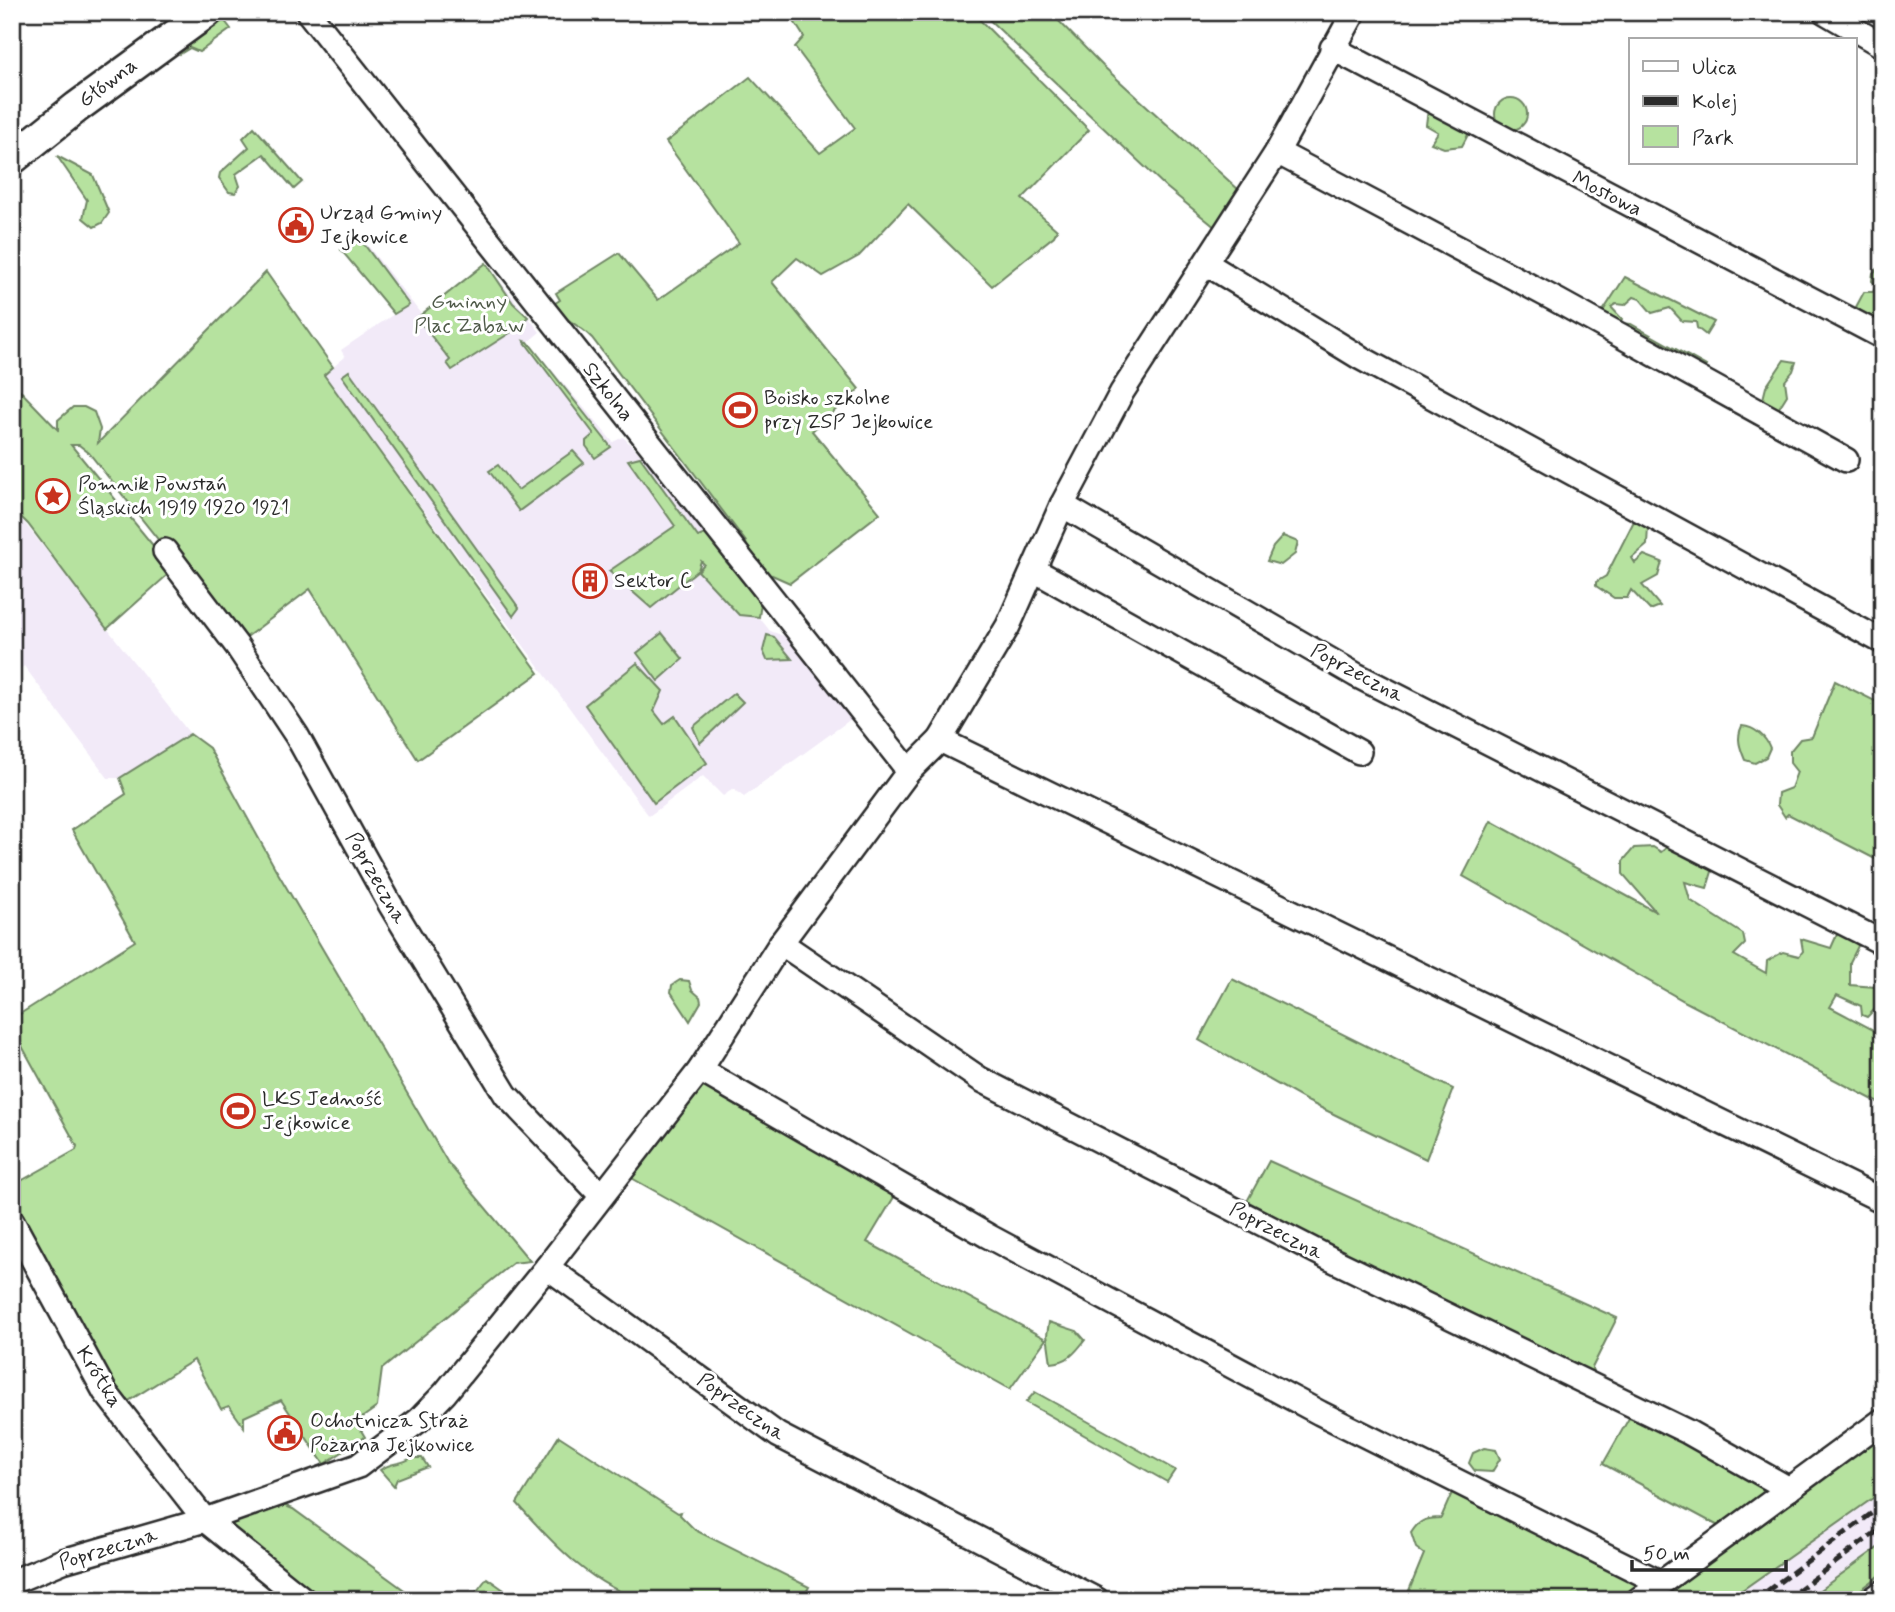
<svg xmlns="http://www.w3.org/2000/svg" width="1895" height="1612" font-family="Mynerve,sans-serif">
	<style>
		.built { fill: #f2eaf8 }
		.green { fill: #b6e29f; stroke: #708665; stroke-width: 2 }
		.lines { fill: none; stroke-linecap: round; stroke-linejoin: round }
		.minor-casing { stroke: #2b2b2b; stroke-width: 28 }
		.tertiary-casing { stroke: #2b2b2b; stroke-width: 35 }
		.minor { stroke: #fff; stroke-width: 23 }
		.tertiary { stroke: #fff; stroke-width: 30 }
		.rail { stroke: #2b2b2b; stroke-width: 5; stroke-dasharray: 10 5; stroke-linecap: butt }
		.labels { text-anchor: middle; dominant-baseline: central; stroke-width: 6; stroke-linejoin: round; paint-order: stroke }
		.street-label { font-size: 21px; fill: #2b2b2b; stroke: #fff }
		.poi-label { font-size: 21px; fill: #2b2b2b; stroke: #fff; text-anchor: start }
		.park-label { font-size: 21px; fill: #4e5948; stroke: #fff }
	</style>
	<rect width="100%" height="100%" fill="#fff"/>
	<filter id="ink" filterUnits="userSpaceOnUse"><feTurbulence type="fractalNoise" baseFrequency=".0143" numOctaves="2"/><feDisplacementMap in="SourceGraphic" scale="14" xChannelSelector="R" yChannelSelector="G"/><feConvolveMatrix kernelMatrix="1 2 1 2 8 2 1 2 1" color-interpolation-filters="sRGB"/></filter>
	<g filter="url(#ink)">
		<g class="built">
			<polygon points="358,233 421,314 486,263 540,332 528,342 613,442 623,437 641,455 761,603 759,617 770,631 790,638 851,719 744,797 733,789 723,796 703,776 649,816 324,375 345,357 341,350 394,314 388,285 347,234"/>
			<polygon points="12,507 190,734 120,778 108,778 24,666 12,676"/>
			<polygon points="1883,1491 1883,1544 1806,1600 1728,1600"/>
		</g>
		<g class="green">
			<path d="M 788,12 L 972,12 L 1089,130 L 1022,199 L 1057,230 L 1054,236 L 992,286 L 908,204 L 859,256 L 823,276 L 797,258 L 772,282 L 859,389 L 812,431 L 880,513 L 790,583 L 772,575 L 766,579 L 748,557 L 746,542 L 592,338 C 579,324 563,320 552,305 L 560,300 L 556,293 L 619,253 L 658,300 L 739,243 L 666,142 L 750,77 L 820,153 L 855,128 L 795,47 L 804,37 Z"/>
			<polygon points="981,12 1050,12 1103,66 1240,191 1216,228 1166,187"/>
			<polygon points="224,20 231,29 199,52 190,48 180,54 178,52"/>
			<circle cx="1511" cy="114" r="16"/>
			<polygon points="1428,109 1470,131 1462,146 1444,148 1431,143 1438,132 1426,125"/>
			<polygon points="254,127 302,182 294,189 264,154 236,174 240,186 235,193 229,192 219,178 220,173 249,147 243,138"/>
			<polygon points="57,156 93,175 109,213 102,223 94,227 83,218 87,200"/>
			<polygon points="358,236 409,305 394,314 341,250"/>
			<polygon points="486,263 513,303 528,317 513,331 452,370 447,363 450,360 417,318"/>
			<polygon points="1883,264 1883,330 1860,318 1863,313 1856,307 1864,292 1873,292 1877,285 1872,281 1873,273"/>
			<polygon points="266,272 333,367 324,375 539,673 418,760 310,589 240,642 89,453 79,445 71,445 173,570 107,629 28,524 12,508 12,382 58,430 58,420 73,407 84,407 94,412 100,429 98,443"/>
			<polygon points="1625,277 1714,322 1706,335 1697,328 1696,322 1682,321 1670,308 1652,313 1640,299 1634,297 1625,305 1616,304 1611,307 1622,319 1620,323 1631,324 1706,366 1700,377 1596,322"/>
			<polygon points="524,341 528,342 611,447 595,458 586,446 586,441 594,434"/>
			<polygon points="1784,360 1796,362 1793,371 1785,381 1787,395 1777,411 1762,403 1766,387"/>
			<polygon points="349,371 519,608 513,616 342,376"/>
			<polygon points="573,451 584,463 519,511 489,471 498,465 518,490"/>
			<polygon points="640,457 698,537 710,532 725,549 723,558 761,603 759,617 739,615 698,571 704,564 701,561 698,570 651,608 609,571 675,526 628,460"/>
			<polygon points="1640,520 1648,526 1647,545 1632,558 1635,563 1644,555 1662,562 1658,576 1642,585 1660,606 1650,610 1631,590 1627,598 1614,598 1596,586 1596,582 1606,576 1634,521"/>
			<polygon points="1283,536 1298,542 1295,554 1281,565 1267,561 1273,547"/>
			<polygon points="662,633 683,659 658,681 637,653"/>
			<polygon points="767,635 774,637 792,659 767,660 763,651"/>
			<polygon points="637,663 663,691 654,711 664,724 675,716 707,763 654,803 585,705"/>
			<polygon points="1835,681 1883,705 1883,863 1788,814 1785,817 1777,805 1778,793 1791,788 1797,772 1790,763 1790,751 1800,739 1812,737"/>
			<polygon points="734,693 743,702 700,743 693,727"/>
			<path d="M 1742,726 C 1755,727 1766,737 1770,748 L 1766,757 L 1755,763 L 1745,760 C 1740,748 1736,738 1742,726 Z"/>
			<polygon points="190,734 209,748 275,868 448,1163 530,1261 513,1263 382,1369 377,1407 356,1422 365,1437 324,1464 281,1400 244,1417 244,1427 229,1406 221,1409 194,1360 122,1405 12,1212 12,1186 76,1150 77,1146 12,1028 12,1019 135,941 72,830 126,794 120,778"/>
			<polygon points="1491,821 1656,912 1623,874 1623,861 1634,848 1653,847 1661,852 1670,845 1714,865 1707,888 1685,882 1690,900 1743,934 1745,944 1734,955 1766,973 1767,961 1783,952 1799,956 1803,951 1801,939 1831,948 1839,930 1854,933 1858,946 1850,962 1850,985 1876,987 1883,1001 1867,1017 1862,1015 1861,1006 1837,995 1830,1007 1883,1035 1883,1105 1686,1002 1463,876"/>
			<polygon points="1232,979 1453,1089 1426,1159 1309,1102 1199,1040"/>
			<polygon points="680,980 689,981 692,990 700,997 701,1002 690,1021 671,992 672,985"/>
			<polygon points="700,1080 897,1192 867,1242 1046,1339 1010,1389 628,1176"/>
			<polygon points="1269,1161 1617,1318 1592,1368 1594,1377 1245,1205"/>
			<path d="M 1049,1322 L 1077,1331 L 1085,1340 C 1075,1353 1068,1362 1051,1363 L 1047,1335 Z"/>
			<polygon points="1035,1392 1175,1470 1167,1482 1026,1402"/>
			<polygon points="1633,1411 1766,1483 1769,1491 1722,1528 1603,1464"/>
			<polygon points="1883,1428 1883,1491 1728,1600 1652,1600"/>
			<path d="M 559,1436 L 678,1513 L 681,1512 L 680,1515 L 695,1530 L 809,1587 L 802,1600 L 646,1600 C 594,1589 551,1542 517,1503 Z"/>
			<polygon points="1484,1448 1496,1450 1500,1459 1492,1472 1475,1471 1469,1463 1473,1453"/>
			<path d="M 411,1458 L 422,1458 L 428,1467 L 397,1479 L 394,1486 L 380,1470 C 390,1462 401,1465 411,1458 Z"/>
			<path d="M 1454,1488 L 1649,1581 L 1628,1600 L 1422,1600 L 1408,1593 L 1424,1554 L 1416,1548 L 1411,1533 C 1419,1520 1426,1518 1441,1518 Z"/>
			<polygon points="283,1505 293,1509 418,1600 319,1600 222,1527"/>
			<polygon points="1883,1544 1883,1573 1847,1600 1806,1600"/>
			<polygon points="487,1578 518,1600 470,1600"/>
		</g>
		<g class="lines">
			<g class="minor-casing">
				<g id="minor">
					<polyline points="308,12 909,771"/>
					<polyline points="1825,12 1883,46"/>
					<polyline points="1332,48 1883,337"/>
					<polyline points="1277,152 1558,301 1846,460"/>
					<polyline points="1207,264 1361,358 1883,642"/>
					<polyline points="1062,505 1356,675 1883,943"/>
					<polyline points="165,551 237,646 297,736 390,904 506,1095 601,1195"/>
					<polyline points="1036,571 1359,752"/>
					<polyline points="940,740 1883,1201"/>
					<polyline points="781,943 980,1079 1331,1259 1688,1432 1789,1489"/>
					<polyline points="700,1070 988,1236 1320,1413 1661,1583"/>
					<polyline points="12,1221 105,1392 205,1520 304,1600"/>
					<polyline points="547,1267 778,1435 1097,1600"/>
					<polyline points="12,1582 63,1561 205,1520 358,1466 419,1420 445,1393 547,1267 700,1070 781,943 909,771 940,740 1008,626 1062,505 1122,392 1277,152 1354,12"/>
					<polyline points="1638,1600 1883,1420"/>
					<polyline points="1872,1600 1883,1592"/>
				</g>
			</g>
			<g class="tertiary-casing">
				<polyline id="tertiary" points="12,159 77,107 207,12"/>
			</g>
			<use href="#minor" class="minor"/>
			<use href="#tertiary" class="tertiary"/>
			<g class="rail">
				<polyline points="1755,1600 1883,1505"/>
				<polyline points="1785,1600 1883,1527"/>
			</g>
		</g>
	</g>
	<defs>
		<g id="civic-ring" transform="scale(1.75)"><circle r="9.5" fill="#fff" stroke="#c8321e" stroke-width="1.5"/><path d="M-.6-6.5H3V-4.5H.6V-3L4-1V1h2V6H-6V1h2V-1L-.6-3ZM-1.2 2.5V6h2.4V2.5Z" fill="#c8321e"/></g>
		<g id="stadium-ring" transform="scale(1.75)"><circle r="9.5" fill="#fff" stroke="#c8321e" stroke-width="1.5"/><path d="M0-5a6.5 5 0 1 0 0 10a6.5 5 0 1 0 0-10ZM-3.5-1.8h7v3.6h-7Z" fill="#c8321e"/></g>
		<g id="sight-ring" transform="scale(1.75)"><circle r="9.5" fill="#fff" stroke="#c8321e" stroke-width="1.5"/><path d="M0-6L1.8-2.2L6-1.7L2.9 1.2L3.7 5.4L0 3.3L-3.7 5.4L-2.9 1.2L-6-1.7L-1.8-2.2Z" fill="#c8321e"/></g>
		<g id="building-ring" transform="scale(1.75)"><circle r="9.5" fill="#fff" stroke="#c8321e" stroke-width="1.5"/><path d="M-4-6H4V6H1V3H-1V6H-4ZM-2.5-4.3h1.7v1.8h-1.7ZM.8-4.3h1.7v1.8H.8ZM-2.5-1h1.7V.8h-1.7ZM.8-1h1.7V.8H.8Z" fill="#c8321e"/></g>
	</defs>
	<g fill-rule="evenodd">
		<use href="#civic-ring" x="296" y="225"/>
		<use href="#stadium-ring" x="740" y="410"/>
		<use href="#sight-ring" x="53" y="496"/>
		<use href="#building-ring" x="590" y="581"/>
		<use href="#stadium-ring" x="238" y="1111"/>
		<use href="#civic-ring" x="285" y="1433"/>
	</g>
	<g class="labels">
		<g class="street-label">
			<text transform="translate(108 83) rotate(-37)">Główna</text>
			<text transform="translate(1607 194) rotate(27)">Mostowa</text>
			<text transform="translate(608 392) rotate(52)">Szkolna</text>
			<text transform="translate(1357 673) rotate(28)">Poprzeczna</text>
			<text transform="translate(376 878) rotate(60)">Poprzeczna</text>
			<text transform="translate(1276 1231) rotate(27)">Poprzeczna</text>
			<text transform="translate(99 1377) rotate(58)">Krótka</text>
			<text transform="translate(741 1407) rotate(35)">Poprzeczna</text>
			<text transform="translate(108 1549) rotate(-17)">Poprzeczna</text>
		</g>
		<g class="poi-label">
			<text x="320" y="213">Urząd Gminy<tspan x="320" dy="24">Jejkowice</tspan></text>
			<text x="764" y="398">Boisko szkolne<tspan x="764" dy="24">przy ZSP Jejkowice</tspan></text>
			<text x="78" y="484">Pomnik Powstań<tspan x="78" dy="24">Śląskich 1919 1920 1921</tspan></text>
			<text x="614" y="581">Sektor C</text>
			<text x="262" y="1099">LKS Jedność<tspan x="262" dy="24">Jejkowice</tspan></text>
			<text x="310" y="1421">Ochotnicza Straż<tspan x="310" dy="24">Pożarna Jejkowice</tspan></text>
		</g>
		<g class="park-label">
			<text x="469" y="302">Gminny<tspan x="469" dy="24">Plac Zabaw</tspan></text>
		</g>
	</g>
	<rect width="1895" height="1612" fill="none" stroke="#fff" stroke-width="42"/>
	<rect x="21" y="21" width="1853" height="1570" fill="none" stroke="#2b2b2b" stroke-width="2.5" filter="url(#ink)"/>
	<rect x="1629" y="38" width="228" height="126" fill="#ffffff" stroke="#aaaaaa" stroke-width="2"/>
	<rect x="1643" y="61" width="35" height="10" fill="#ffffff" stroke="#aaaaaa" stroke-width="2"/>
	<text x="1692" y="74" font-size="21" fill="#2b2b2b">Ulica</text>
	<rect x="1643" y="96" width="35" height="10" fill="#2b2b2b" stroke="#aaaaaa" stroke-width="2"/>
	<text x="1692" y="108" font-size="21" fill="#2b2b2b">Kolej</text>
	<rect x="1643" y="126" width="35" height="21" fill="#b6e29f" stroke="#aaaaaa" stroke-width="2"/>
	<text x="1692" y="144" font-size="21" fill="#2b2b2b">Park</text>
	<path d="M1632 1560v10h154v-10" fill="none" stroke="#2b2b2b" stroke-width="3.5"/>
	<text x="1643" y="1560" font-size="21" fill="#2b2b2b" stroke="#ffffff" stroke-width="5" paint-order="stroke">50 m</text>
</svg>
